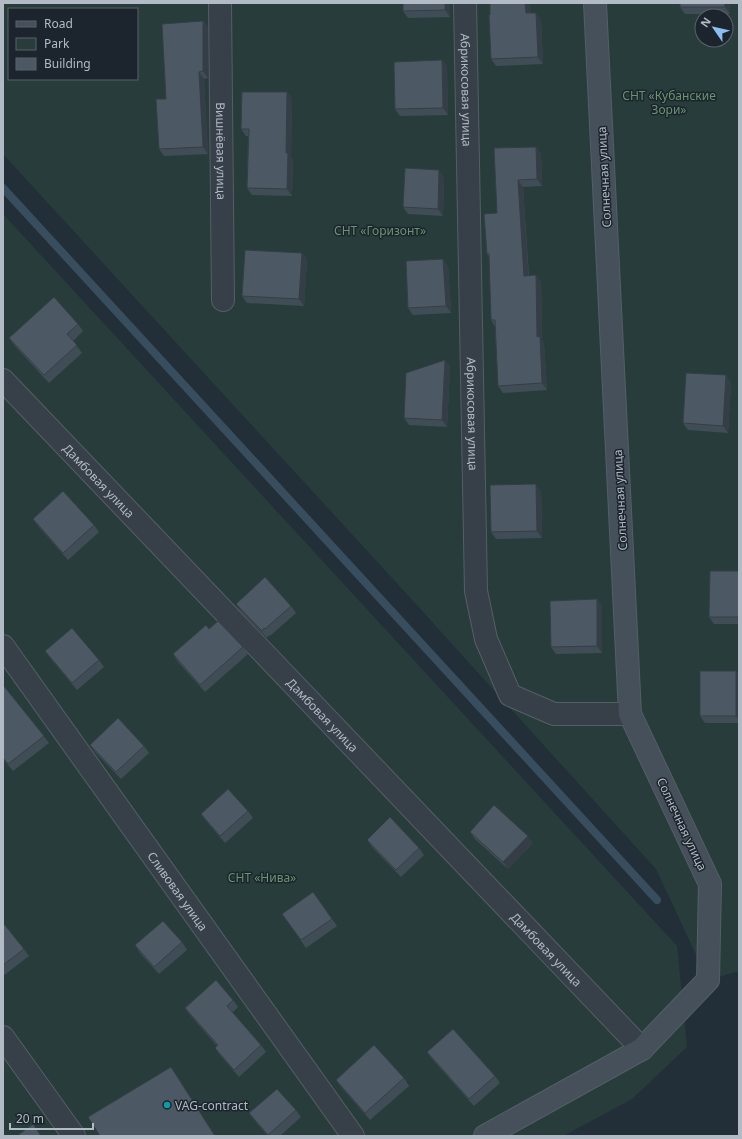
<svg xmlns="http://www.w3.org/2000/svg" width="742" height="1139" font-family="'Noto Sans',sans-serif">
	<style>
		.green { fill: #283d3b; fill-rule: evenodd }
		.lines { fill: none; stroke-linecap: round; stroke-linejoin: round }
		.stream { stroke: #384d5e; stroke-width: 8 }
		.street-casing { stroke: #555e66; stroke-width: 24 }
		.secondary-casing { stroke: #555e66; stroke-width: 24 }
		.street { stroke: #374049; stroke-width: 22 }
		.secondary { stroke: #45505b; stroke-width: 22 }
		.wall { fill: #414d56 }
		.shaded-wall { fill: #353e46 }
		.building { fill: #4c5964; stroke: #353e46 }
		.culture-dot { fill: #0f9aa8; stroke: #1c252d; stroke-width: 1.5 }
		.labels { text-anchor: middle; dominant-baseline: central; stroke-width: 3; stroke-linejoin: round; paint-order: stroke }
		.street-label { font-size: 12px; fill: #b2bbc5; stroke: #1c252d }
		.park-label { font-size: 12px; fill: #6b946f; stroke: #1c252d }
		.poi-label { font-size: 12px; fill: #b2bbc5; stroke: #1c252d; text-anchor: start }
	</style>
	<rect width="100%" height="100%" fill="#232f38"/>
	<g class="green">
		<path d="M 3,3 L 739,3 L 739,971 L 708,980 L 656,869 L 405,592 L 3,154 ZM 9,9 L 137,9 L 137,79 L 9,79 ZM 702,16 L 726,16 L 726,40 L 702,40 Z"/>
		<polygon points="3,214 677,946 687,1047 632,1099 563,1136 3,1136"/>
	</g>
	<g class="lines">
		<polyline class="stream" points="3,188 657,900"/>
		<g class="street-casing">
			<g id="street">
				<path id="s1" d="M 220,3 L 223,300"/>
				<path id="s2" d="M 465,3 L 476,591 L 486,639 L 510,695 L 554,714 L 630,714"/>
				<path id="s3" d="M 3,380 L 642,1049"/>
				<path id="s4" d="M 3,646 L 353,1136"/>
				<polyline points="3,1037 74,1136"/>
			</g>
		</g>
		<g class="secondary-casing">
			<polyline id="secondary" points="485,1136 642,1049 708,980 710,884 630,714 595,3"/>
		</g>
		<use href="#street" class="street"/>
		<use href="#secondary" class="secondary"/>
	</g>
	<g class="wall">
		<polygon points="450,3 450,17 408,18 403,11"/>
		<polygon points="730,3 730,14 685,14 680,7"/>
		<polygon points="530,13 541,20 543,64 496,66 491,59 490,15"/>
		<polygon points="203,21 208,28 208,78 204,79 208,154 164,156 159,149 166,99"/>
		<polygon points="442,60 447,67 448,115 400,116 395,109"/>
		<polygon points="287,92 292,99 291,157 293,160 292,196 252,195 247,188 248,136 246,136 241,129"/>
		<polygon points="536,147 541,154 542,186 523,187 529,275 541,282 542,340 544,344 547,390 503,393 498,386 495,327 491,320 489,257 487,254 497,213"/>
		<polygon points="444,177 443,216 408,214 403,207"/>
		<polygon points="302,253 307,260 304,306 247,303 242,296"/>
		<polygon points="448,266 451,313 413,315 408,308"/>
		<polygon points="78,324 83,331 73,341 82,353 49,383 14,345 9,338"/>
		<polygon points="445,360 450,367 447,427 409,425 404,418"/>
		<polygon points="731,382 728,433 688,430 683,423"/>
		<polygon points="541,491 542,538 496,539 491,532"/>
		<polygon points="33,519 94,525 99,532 68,560 38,526"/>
		<polygon points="739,571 739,624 714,624 709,617"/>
		<polygon points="597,599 602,606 602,653 556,654 551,647"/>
		<polygon points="236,604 291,606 296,613 270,636 269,635 267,638 241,611"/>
		<polygon points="209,629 243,647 248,654 205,692 178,662 173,654"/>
		<polygon points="45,651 99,660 104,667 77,690 50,658"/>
		<polygon points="736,671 739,676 739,723 705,723 700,716"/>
		<polygon points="3,685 49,743 13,771 3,759"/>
		<polygon points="90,745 144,746 149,753 121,779 95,752"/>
		<polygon points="248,811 253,818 225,843 206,821 201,814"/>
		<polygon points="470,832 533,843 508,869 475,839"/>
		<polygon points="367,840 419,848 424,855 401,877 372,847"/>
		<polygon points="313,892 337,926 306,948 282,914"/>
		<polygon points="3,925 24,949 29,956 3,976"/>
		<polygon points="182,942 187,950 159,974 140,953 135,945"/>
		<polygon points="233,1000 238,1007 232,1013 261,1045 266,1052 239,1077 220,1055 215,1048 217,1046 190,1015 185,1008"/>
		<polygon points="427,1052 495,1076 500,1083 474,1106 432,1059"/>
		<polygon points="404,1078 409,1086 370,1120 341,1087 336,1080"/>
		<polygon points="296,1110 301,1117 280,1136 268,1136 254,1120 249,1113"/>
	</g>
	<g class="shaded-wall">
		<polygon points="445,3 450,3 450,17 445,10"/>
		<polygon points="525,3 530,3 531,20 526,13"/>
		<polygon points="725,3 730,3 730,14 725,7"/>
		<polygon points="536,13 541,20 543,64 538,57"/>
		<polygon points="203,21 208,28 208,78 203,71"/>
		<polygon points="442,60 447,67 448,115 443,108"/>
		<polygon points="199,72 204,79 208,154 203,147"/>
		<polygon points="287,92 292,99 291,157 293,160 292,196 287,189 286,153"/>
		<polygon points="536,147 541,154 542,186 537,179"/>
		<polygon points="439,170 444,177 443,216 438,209"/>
		<polygon points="518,180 523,187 529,283 524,276"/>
		<polygon points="302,253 307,260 304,306 299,299"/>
		<polygon points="443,259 448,266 451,313 446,306"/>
		<polygon points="536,275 541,282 542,340 544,344 547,390 542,383 537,337"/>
		<polygon points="445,360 450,367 447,427 442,420"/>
		<polygon points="726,375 731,382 728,433 723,426"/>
		<polygon points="536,484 541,491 542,538 537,531"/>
		<polygon points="597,599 602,606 602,653 597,646"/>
		<polygon points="736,671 739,676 739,721 736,716"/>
		<polygon points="528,836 533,843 508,869 503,862"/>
		<polygon points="171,1067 180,1080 215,1136"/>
	</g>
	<g class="building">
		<polygon points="403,3 445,3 445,10 403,11"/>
		<polygon points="490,3 525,3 526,13 536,13 538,57 491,59 489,15 490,15"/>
		<rect x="680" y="3" width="45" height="4"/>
		<polygon points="203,21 203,71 199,72 203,147 159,149 156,99 166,99 162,24"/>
		<polygon points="442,60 443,108 395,109 394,62"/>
		<polygon points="242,92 287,92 286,153 288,153 287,189 247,188 249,129 241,129"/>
		<polygon points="536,147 537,179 518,180 524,276 536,275 537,337 540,336 542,383 498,386 495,320 491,320 489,254 487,254 484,214 497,213 494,148"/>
		<polygon points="405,168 439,170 438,209 403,207"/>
		<polygon points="245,250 302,253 299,299 242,296"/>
		<polygon points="443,259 446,306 408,308 406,261"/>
		<polygon points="54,297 78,324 67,334 77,345 44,375 9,338"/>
		<polygon points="445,360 442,420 404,418 406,373"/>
		<polygon points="686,373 726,375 723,426 683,423"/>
		<polygon points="536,484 537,531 491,532 490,485"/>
		<polygon points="63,491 94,525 63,553 33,519"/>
		<polygon points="710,571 739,571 739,617 709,617"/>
		<polygon points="265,577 291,606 265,629 264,628 262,631 236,604"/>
		<polygon points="597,599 597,646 551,647 550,601"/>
		<polygon points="218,621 243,647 200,685 173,654 206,625 209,629"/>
		<polygon points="72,628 99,660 72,683 45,651"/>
		<rect x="700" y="671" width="36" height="45"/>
		<polygon points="3,685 44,736 8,764 3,758"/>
		<polygon points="118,718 144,746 116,772 90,745"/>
		<polygon points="228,789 248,811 220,836 201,814"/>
		<polygon points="494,805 528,836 503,862 470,832"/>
		<polygon points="390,817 419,848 396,870 367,840"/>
		<polygon points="313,892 332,919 301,940 282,914"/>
		<polygon points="163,921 182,942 154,967 135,945"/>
		<polygon points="4,924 24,949 3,965 3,925"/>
		<polygon points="216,980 233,1000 227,1006 261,1045 234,1070 215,1048 218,1045 185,1008"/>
		<polygon points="453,1029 495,1076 469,1099 427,1052"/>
		<polygon points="374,1045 404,1078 365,1113 336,1080"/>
		<polygon points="171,1067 215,1136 100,1136 88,1117"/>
		<polygon points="277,1089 296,1110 268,1135 249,1113"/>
		<polygon points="33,1124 41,1136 17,1136"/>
	</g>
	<circle class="culture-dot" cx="167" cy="1105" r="4"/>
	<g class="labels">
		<g class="street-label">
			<text stroke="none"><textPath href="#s2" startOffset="87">Абрикосовая улица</textPath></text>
			<text stroke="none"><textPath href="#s1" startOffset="148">Вишнёвая улица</textPath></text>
			<text transform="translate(604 177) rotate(-93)">Солнечная улица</text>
			<text stroke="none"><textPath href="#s2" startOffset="411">Абрикосовая улица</textPath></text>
			<text stroke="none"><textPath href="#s3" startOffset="139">Дамбовая улица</textPath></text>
			<text transform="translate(620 500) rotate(-93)">Солнечная улица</text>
			<text stroke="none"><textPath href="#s3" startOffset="463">Дамбовая улица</textPath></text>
			<text transform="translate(682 824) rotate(65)">Солнечная улица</text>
			<text stroke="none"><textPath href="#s4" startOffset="301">Сливовая улица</textPath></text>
			<text stroke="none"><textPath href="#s3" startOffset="787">Дамбовая улица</textPath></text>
		</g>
		<g class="park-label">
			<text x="669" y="95">СНТ «Кубанские<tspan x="669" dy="14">Зори»</tspan></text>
			<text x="380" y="230">СНТ «Горизонт»</text>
			<text x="262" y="877">СНТ «Нива»</text>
		</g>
		<g class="poi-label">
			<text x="175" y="1105">VAG-contract</text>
		</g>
	</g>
	<rect width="742" height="1139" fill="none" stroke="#b2bbc5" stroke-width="8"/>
	<rect x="8" y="8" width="130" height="72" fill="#1c252d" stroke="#58616a"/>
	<rect x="16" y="21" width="20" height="6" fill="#45505b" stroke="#58616a"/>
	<text x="44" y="28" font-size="12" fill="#b2bbc5">Road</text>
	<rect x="16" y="38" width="20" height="12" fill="#283d3b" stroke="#58616a"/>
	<text x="44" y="48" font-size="12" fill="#b2bbc5">Park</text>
	<rect x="16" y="58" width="20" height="12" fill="#4c5964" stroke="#58616a"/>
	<text x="44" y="68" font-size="12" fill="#b2bbc5">Building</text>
	<g transform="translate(714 28) rotate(304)"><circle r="19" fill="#1c252d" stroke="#58616a"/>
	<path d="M0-3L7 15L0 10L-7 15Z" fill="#8cbeef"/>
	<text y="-6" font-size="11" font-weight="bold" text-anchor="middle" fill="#b2bbc5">N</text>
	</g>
	<path d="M10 1123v6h83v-6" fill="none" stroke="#b2bbc5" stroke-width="2"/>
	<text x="16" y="1123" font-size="12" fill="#b2bbc5" stroke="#1c252d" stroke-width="3" paint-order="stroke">20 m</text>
</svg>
